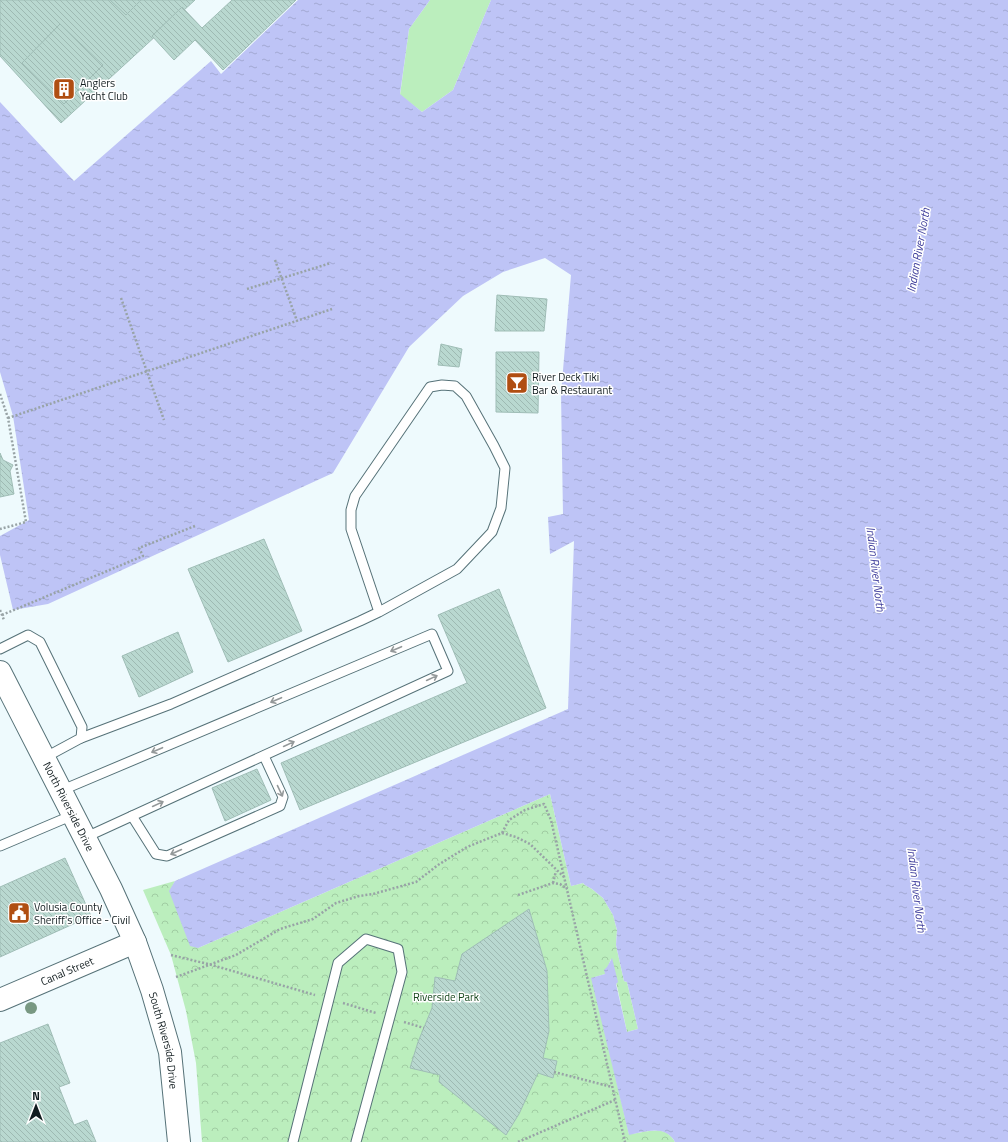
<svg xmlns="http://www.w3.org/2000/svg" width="1008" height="1142" font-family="'Titillium Web',sans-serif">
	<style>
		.grass { fill: #bbeebd }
		.forest { fill: url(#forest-crowns) }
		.water { fill: url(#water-ripples) }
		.building { fill: url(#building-back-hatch); stroke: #9fbdb6 }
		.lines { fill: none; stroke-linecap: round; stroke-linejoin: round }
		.service-casing { stroke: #567278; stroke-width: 11 }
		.tertiary-casing { stroke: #567278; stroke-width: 24 }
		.secondary-casing { stroke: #567278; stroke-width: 24 }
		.path { stroke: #98a3a6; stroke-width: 2.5; stroke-dasharray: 2 2; stroke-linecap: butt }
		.service { stroke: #fff; stroke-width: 9 }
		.tertiary { stroke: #fff; stroke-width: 22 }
		.secondary { stroke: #fff; stroke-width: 22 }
		.tree { fill: #789882 }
		.oneway { stroke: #94999a }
		.labels { text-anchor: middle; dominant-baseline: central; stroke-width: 3; stroke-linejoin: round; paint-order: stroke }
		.poi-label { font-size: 11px; fill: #111c1f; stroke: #fff; text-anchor: start }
		.street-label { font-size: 11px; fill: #111c1f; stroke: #fff }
		.park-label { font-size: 11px; fill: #17481d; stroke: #fff }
		.water-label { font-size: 12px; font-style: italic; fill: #41409d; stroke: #fff }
	</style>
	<defs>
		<pattern id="forest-crowns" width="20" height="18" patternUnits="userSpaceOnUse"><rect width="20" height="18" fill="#bbeebd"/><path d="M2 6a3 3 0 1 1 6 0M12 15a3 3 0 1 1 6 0" fill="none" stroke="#a0cca2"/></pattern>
		<pattern id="water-ripples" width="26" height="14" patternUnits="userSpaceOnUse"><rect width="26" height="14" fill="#bec4f6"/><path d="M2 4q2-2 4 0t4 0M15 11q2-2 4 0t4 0" fill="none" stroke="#a2a8d2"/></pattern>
		<pattern id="building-back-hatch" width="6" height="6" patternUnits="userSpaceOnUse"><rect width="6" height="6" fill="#b9d8d0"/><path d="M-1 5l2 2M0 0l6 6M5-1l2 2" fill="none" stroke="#9eb9b2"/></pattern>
	</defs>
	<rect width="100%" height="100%" fill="#eefafd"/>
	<polygon class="grass" points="430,0 491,0 453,90 422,112 400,95 409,29"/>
	<path class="forest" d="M 550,794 L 571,886 L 583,883 L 585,885 L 592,889 L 603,898 L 613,915 L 617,930 L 616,945 L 624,981 L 627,982 L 638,1029 L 627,1032 L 611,959 L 605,974 L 592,978 L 629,1134 C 646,1133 665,1123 675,1142 L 202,1142 L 196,1063 L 186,1011 L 171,955 L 143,890 L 175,881 L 170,891 L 198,948 Z"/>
	<path class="water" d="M 298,0 L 430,0 L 409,29 L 400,94 L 422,112 L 453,90 L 491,0 L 1008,0 L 1008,1142 L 675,1142 C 665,1124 645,1132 629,1135 L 591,978 L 605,974 L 604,970 L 607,967 L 612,958 L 618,982 L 616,984 L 627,1032 L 638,1029 L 627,982 L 624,981 L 616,945 L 617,930 L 613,915 L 603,898 L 592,889 L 585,885 L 583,883 L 571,886 L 550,794 L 198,948 L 190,946 L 169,891 L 175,881 L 568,709 L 574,541 L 550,554 L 548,517 L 563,514 L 561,394 L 571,275 L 545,258 L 503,272 L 463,296 L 409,347 L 333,473 L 48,604 L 13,610 L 0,555 L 0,536 L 29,520 L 13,416 L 0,372 L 0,102 L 74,181 L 211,61 L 221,74 Z"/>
	<g class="building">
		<polygon points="0,0 195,0 61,123 0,56"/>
		<polygon points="110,0 141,0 126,15"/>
		<polygon points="232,0 296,0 223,70 195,40 174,60 152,36 182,7 202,28"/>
		<polygon points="60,24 103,65 64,104 22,63"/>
		<polygon points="497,295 547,299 544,331 495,331"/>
		<polygon points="441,344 462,349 459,367 438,365"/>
		<polygon points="496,352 539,352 538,413 496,412"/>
		<polygon points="0,453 3,460 13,465 10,471 14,494 0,497"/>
		<polygon points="264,539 302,631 228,662 188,569"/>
		<polygon points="499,589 546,708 300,810 281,763 467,683 438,615"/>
		<polygon points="178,632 193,672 139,697 122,656"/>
		<polygon points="257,769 271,800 225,821 212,788"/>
		<polygon points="65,858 91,916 0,957 0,887"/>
		<polygon points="529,909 547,971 549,1031 543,1058 557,1061 553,1078 538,1073 519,1114 506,1135 439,1082 440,1075 410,1068 418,1042 432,1008 435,977 455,981 462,954"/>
		<polygon points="48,1024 70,1083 59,1087 74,1125 87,1120 96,1142 0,1142 0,1043"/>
	</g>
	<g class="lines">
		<g class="service-casing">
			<g id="service">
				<polyline points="0,649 28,635 40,642 82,727 81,738 44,758"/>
				<polyline points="81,738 171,704 360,621 379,612 457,569 492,532 501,508 505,468 494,446 466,396 455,386 442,385 430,387 355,496 351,510 351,529 379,612"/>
				<polyline points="60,791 432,634 448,671 84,838"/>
				<polyline points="132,816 156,854 167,856 280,806 283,797 264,756"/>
				<polyline points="0,846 73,815"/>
				<polyline points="293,1142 338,963 366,939 398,949 402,972 356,1142"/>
			</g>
		</g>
		<g class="tertiary-casing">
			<g id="tertiary">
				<path id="s1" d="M 135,942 L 152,990 L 170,1052 L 179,1142"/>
			</g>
		</g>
		<g class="secondary-casing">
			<g id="secondary">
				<path id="s2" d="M 0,672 L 111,889 L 135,942 L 0,1000"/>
			</g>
		</g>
		<g class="path">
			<polyline points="275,260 297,321"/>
			<polyline points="247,289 331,263"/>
			<polyline points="121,298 164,420"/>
			<polyline points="0,394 8,418 26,522 0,529"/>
			<polyline points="8,418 332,309"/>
			<polyline points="0,610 4,620"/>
			<polyline points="2,615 143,556 139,548 195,526"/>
			<polyline points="502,833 516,837 530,844 564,877"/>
			<polyline points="553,883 556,871"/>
			<polyline points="518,895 553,883 560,884 567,889"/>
			<polyline points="171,955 212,965 315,995"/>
			<polyline points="176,977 236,955 280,929 313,919 336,903 359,896 373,894 416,882 438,865 467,847 502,833 509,820 525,810 544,804 551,820 625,1142"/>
			<polyline points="343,1003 376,1013"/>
			<polyline points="404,1022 424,1028"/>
			<polyline points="554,1072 612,1087"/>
			<polyline points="518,1142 615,1100"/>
		</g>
		<use href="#service" class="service"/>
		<use href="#tertiary" class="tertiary"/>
		<use href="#secondary" class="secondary"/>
	</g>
	<circle class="tree" cx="31" cy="1008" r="6"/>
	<defs><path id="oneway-shaft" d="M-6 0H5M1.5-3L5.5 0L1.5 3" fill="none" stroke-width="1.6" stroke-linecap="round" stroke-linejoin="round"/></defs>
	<g class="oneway">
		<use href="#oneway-shaft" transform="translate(396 649) rotate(157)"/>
		<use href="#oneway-shaft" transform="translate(432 678) rotate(-25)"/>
		<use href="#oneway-shaft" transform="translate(276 700) rotate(157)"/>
		<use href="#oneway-shaft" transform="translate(289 744) rotate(-25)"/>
		<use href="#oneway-shaft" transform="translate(157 750) rotate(157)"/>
		<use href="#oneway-shaft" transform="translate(280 791) rotate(65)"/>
		<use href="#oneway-shaft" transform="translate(158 804) rotate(-25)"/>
		<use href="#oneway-shaft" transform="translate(176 852) rotate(156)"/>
	</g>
	<defs>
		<g id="building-square" transform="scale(1.15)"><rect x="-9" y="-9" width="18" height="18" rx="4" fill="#b04e12" stroke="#fff"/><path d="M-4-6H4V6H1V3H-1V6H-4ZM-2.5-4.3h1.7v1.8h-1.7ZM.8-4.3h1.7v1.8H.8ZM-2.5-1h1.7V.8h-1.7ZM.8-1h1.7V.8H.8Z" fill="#fff"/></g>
		<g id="bar-square" transform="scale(1.15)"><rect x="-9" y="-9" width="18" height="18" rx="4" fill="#b04e12" stroke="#fff"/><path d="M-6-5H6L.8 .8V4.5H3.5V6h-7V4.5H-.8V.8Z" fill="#fff"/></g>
		<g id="civic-square" transform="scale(1.15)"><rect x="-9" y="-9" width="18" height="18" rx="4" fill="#b04e12" stroke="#fff"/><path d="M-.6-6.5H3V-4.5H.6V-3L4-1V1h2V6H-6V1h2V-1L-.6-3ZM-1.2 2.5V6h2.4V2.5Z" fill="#fff"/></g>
	</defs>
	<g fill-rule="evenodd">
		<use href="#building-square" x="64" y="89"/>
		<use href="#bar-square" x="517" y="383"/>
		<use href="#civic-square" x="19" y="913"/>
	</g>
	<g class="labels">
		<g class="poi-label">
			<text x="80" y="83">Anglers<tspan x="80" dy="13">Yacht Club</tspan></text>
			<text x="532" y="377">River Deck Tiki<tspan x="532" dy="13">Bar &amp; Restaurant</tspan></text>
			<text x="34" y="907">Volusia County<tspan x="34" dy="13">Sheriff's Office - Civil</tspan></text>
		</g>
		<g class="street-label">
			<text stroke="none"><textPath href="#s2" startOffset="151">North Riverside Drive</textPath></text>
			<text transform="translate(67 971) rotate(-23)">Canal Street</text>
			<text stroke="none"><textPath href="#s1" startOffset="103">South Riverside Drive</textPath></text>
		</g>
		<g class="park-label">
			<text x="446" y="997">Riverside Park</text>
		</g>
		<g class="water-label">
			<text transform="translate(918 250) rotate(-80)">Indian River North</text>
			<text transform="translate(876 569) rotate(83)">Indian River North</text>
			<text transform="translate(917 890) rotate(83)">Indian River North</text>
		</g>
	</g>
	<g transform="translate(36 1106)" stroke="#ffffff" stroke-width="3" paint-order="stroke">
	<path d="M0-3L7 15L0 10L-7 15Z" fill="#111c1f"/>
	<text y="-6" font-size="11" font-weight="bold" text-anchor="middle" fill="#111c1f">N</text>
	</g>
</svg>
